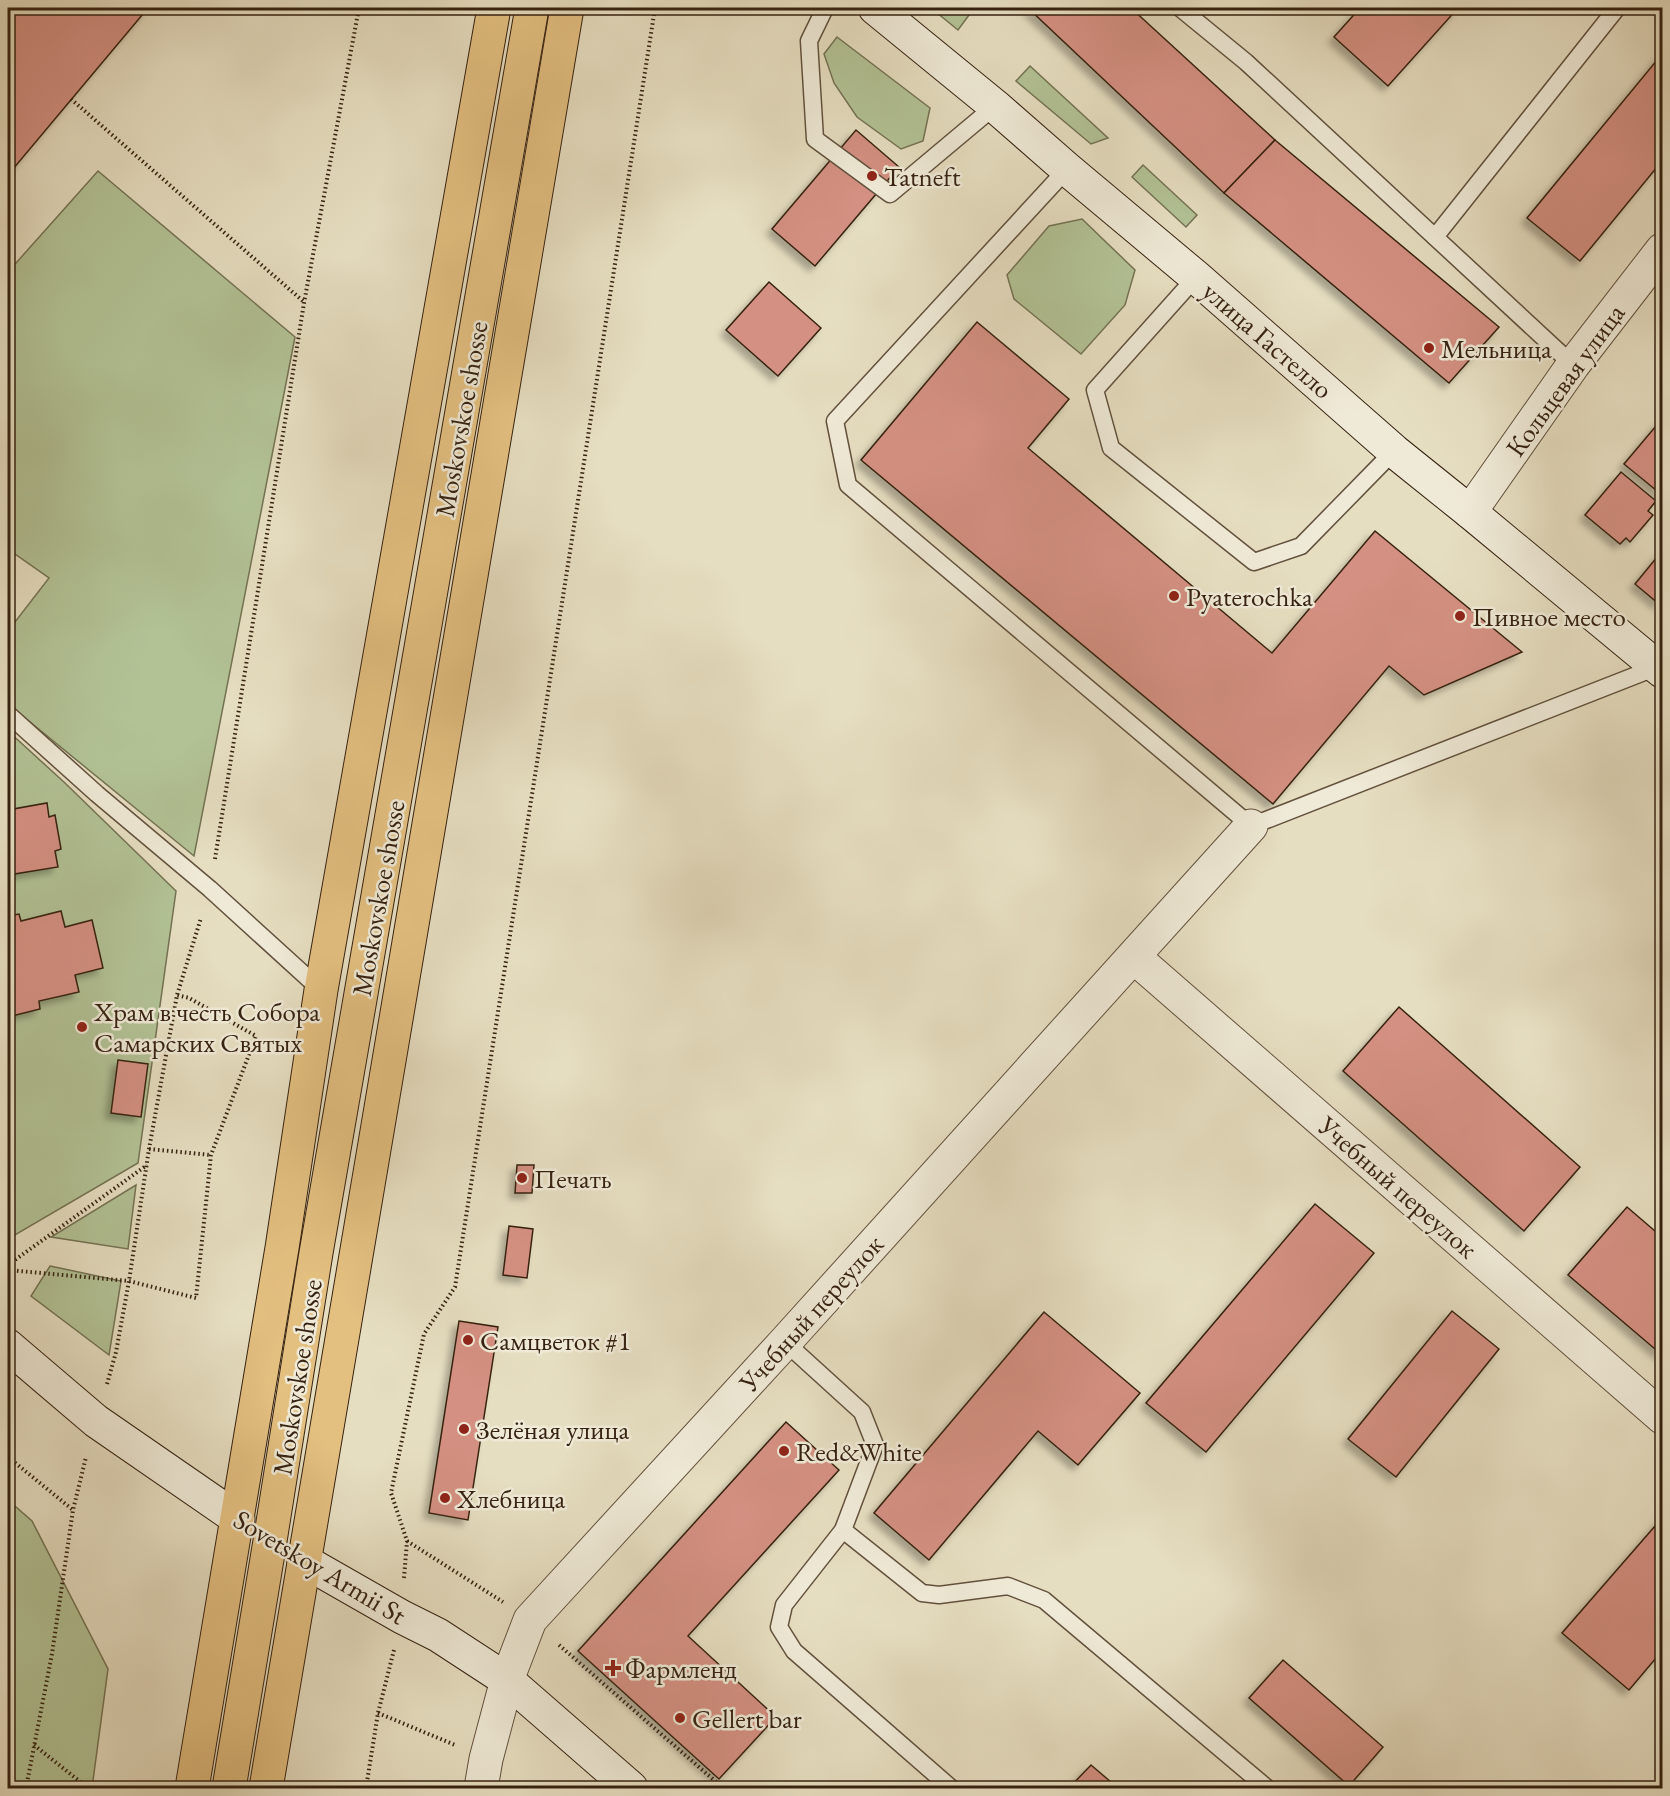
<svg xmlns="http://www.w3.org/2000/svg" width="1670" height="1796" font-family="'EB Garamond',serif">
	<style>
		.green { fill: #b2c295; stroke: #747253; stroke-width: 1.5 }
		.building { fill: #d49082; stroke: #362211; stroke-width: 1.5; filter: url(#shadow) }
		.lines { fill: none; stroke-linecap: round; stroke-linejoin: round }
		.lane-casing { stroke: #62513d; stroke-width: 19 }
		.street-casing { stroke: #62513d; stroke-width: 35 }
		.secondary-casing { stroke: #362211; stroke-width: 35 }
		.primary-casing { stroke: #362211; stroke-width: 35 }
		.path { stroke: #362211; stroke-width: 4; stroke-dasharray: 1.5 3; stroke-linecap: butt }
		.lane { stroke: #efead7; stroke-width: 16 }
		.street { stroke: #efead7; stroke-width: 33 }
		.secondary { stroke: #efead7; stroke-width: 33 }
		.primary { stroke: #e3bf80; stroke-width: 33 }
		.poi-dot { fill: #8f2418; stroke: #efead7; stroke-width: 2 }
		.labels { text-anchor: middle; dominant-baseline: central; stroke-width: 5; stroke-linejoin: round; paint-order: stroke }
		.poi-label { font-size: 27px; fill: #362211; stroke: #efead7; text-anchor: start }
		.street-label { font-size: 27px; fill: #362211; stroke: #efead7 }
	</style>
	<defs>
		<filter id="shadow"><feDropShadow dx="-5.5" dy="5.5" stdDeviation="3" flood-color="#0004"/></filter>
	</defs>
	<rect width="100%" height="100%" fill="#e6dec1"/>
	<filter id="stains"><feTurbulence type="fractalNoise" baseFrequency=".00333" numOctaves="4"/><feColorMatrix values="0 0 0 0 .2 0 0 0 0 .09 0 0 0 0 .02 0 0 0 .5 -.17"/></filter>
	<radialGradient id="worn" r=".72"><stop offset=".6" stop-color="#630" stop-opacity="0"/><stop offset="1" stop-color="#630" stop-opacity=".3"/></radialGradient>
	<g class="green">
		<polygon points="931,8 961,8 969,15 958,30"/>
		<polygon points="837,37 930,108 923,141 901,149 857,117 834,83 824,54"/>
		<polygon points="1030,66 1108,138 1091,144 1016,81"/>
		<polygon points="1143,165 1197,215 1186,227 1132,177"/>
		<polygon points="98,171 295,337 194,856 8,704 8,631 49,578 8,549 8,272"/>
		<polygon points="1082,219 1135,270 1125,305 1081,354 1014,299 1007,275 1049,226"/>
		<polygon points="8,731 65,783 176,891 138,1163 8,1239"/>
		<polygon points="136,1185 128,1249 51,1237"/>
		<polygon points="50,1266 121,1281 109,1355 31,1296"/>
		<polygon points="8,1500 32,1521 108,1669 92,1788 8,1788"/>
	</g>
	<g class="building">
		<polygon points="8,8 148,8 8,175"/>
		<polygon points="1028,8 1131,8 1275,140 1224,193"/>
		<polygon points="1360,8 1458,8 1388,86 1334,37"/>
		<polygon points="1662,54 1662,161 1580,261 1527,218"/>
		<polygon points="856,130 899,167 815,266 772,229"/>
		<polygon points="1275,140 1499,327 1449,383 1224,193"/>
		<polygon points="769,282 821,328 778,376 726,330"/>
		<polygon points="977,322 1069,399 1028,448 1272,653 1375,531 1522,652 1424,695 1389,666 1273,804 861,460"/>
		<polygon points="1661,420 1662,421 1662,495 1624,464"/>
		<polygon points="1621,472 1656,501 1648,511 1653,515 1630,542 1626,538 1620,544 1585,515"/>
		<polygon points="1662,551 1662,599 1659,604 1635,584"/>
		<polygon points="47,803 49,817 55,815 61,849 55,851 58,867 8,875 8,810"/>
		<polygon points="61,911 65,927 92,920 103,968 75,975 79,992 39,1001 40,1009 8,1017 8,916 19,914 21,921"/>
		<polygon points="1399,1007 1580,1167 1524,1231 1343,1071"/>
		<polygon points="118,1060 148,1064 141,1117 111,1113"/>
		<polygon points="517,1165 534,1165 532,1193 515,1193"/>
		<polygon points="1315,1204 1374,1253 1206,1452 1146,1403"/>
		<polygon points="1627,1207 1662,1237 1662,1355 1568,1275"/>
		<polygon points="509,1226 533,1229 527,1278 503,1275"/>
		<polygon points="1452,1311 1499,1349 1396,1477 1348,1439"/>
		<polygon points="1044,1312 1140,1393 1078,1465 1038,1431 929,1560 874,1513"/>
		<polygon points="459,1321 498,1327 468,1520 429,1513"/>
		<polygon points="786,1422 839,1470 688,1636 776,1717 719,1779 578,1651"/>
		<polygon points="1662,1518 1662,1651 1629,1690 1562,1633"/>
		<polygon points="1283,1660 1383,1747 1349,1786 1249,1698"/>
		<polygon points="1091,1765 1118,1788 1069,1788"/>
	</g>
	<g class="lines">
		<g class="lane-casing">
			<g id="lane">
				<polyline points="825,8 809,41 815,139 890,194 995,106"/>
				<polyline points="1180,8 1246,62 1573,365"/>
				<polyline points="1067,169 835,421 848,485 1251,826 1657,667"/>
				<polyline points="1435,237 1617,8"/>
				<polyline points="1196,277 1095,390 1111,448 1254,562 1301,546 1394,451"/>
				<polyline points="8,714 97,794 210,889 321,990"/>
				<polyline points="785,1342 862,1412 875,1445 843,1530 922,1593 939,1595 1008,1586 1044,1600 1267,1788"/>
				<polyline points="843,1530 784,1605 779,1627 794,1651 951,1788"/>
			</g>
		</g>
		<g class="street-casing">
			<g id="street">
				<polyline points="1470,512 1573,365 1662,250"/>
				<polyline points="1134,957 1662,1417"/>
				<polyline points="481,1788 486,1759 507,1680 530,1620 785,1342 1251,826"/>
			</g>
		</g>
		<g class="secondary-casing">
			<g id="secondary">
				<polyline points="875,8 995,106 1067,169 1196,277 1394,451 1470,512 1662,671"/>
				<polyline points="8,1346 96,1421 238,1519"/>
				<polyline points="304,1561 402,1617 438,1635 507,1680 631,1788"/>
			</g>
		</g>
		<g class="primary-casing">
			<g id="primary">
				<polyline points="192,1788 282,1248 321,990 494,8"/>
				<polyline points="229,1788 270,1541 316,1253 532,8"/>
				<polyline points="266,1788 567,8"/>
			</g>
		</g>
		<g class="path">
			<polyline points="71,99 304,302"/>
			<polyline points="215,859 304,303 359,8"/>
			<polyline points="149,1149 211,1155"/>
			<polyline points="8,1265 147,1165"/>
			<polyline points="8,1270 129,1281 196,1298 211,1155 256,1036 189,998 177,995"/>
			<polyline points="107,1384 116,1352 129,1281 149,1149 177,995 201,918"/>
			<polyline points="8,1457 73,1510"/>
			<polyline points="407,1541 503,1602"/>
			<polyline points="404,1578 407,1541 391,1493 424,1334 455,1287 655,8"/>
			<polyline points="559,1645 723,1788"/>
			<polyline points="378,1713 455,1745"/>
			<polyline points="34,1745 88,1788"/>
			<polyline points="517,1783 524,1788"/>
			<polyline points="26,1788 52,1654 73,1510 86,1457"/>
			<polyline points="366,1788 378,1713 394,1650"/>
		</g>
		<use href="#lane" class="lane"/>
		<use href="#street" class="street"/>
		<use href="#secondary" class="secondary"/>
		<use href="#primary" class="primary"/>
	</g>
	<g class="poi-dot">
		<circle cx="872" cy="176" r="6"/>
		<circle cx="1429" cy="348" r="6"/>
		<circle cx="1174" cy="596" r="6"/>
		<circle cx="1460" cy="616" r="6"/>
		<circle cx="82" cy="1027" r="6"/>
		<circle cx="522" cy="1178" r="6"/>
		<circle cx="468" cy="1340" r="6"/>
		<circle cx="464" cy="1429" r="6"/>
		<circle cx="784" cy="1451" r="6"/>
		<circle cx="445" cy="1498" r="6"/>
		<path d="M610 1659h6v6h6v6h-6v6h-6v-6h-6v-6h6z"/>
		<circle cx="680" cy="1718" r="6"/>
	</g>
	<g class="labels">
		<g class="poi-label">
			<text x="884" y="176">Tatneft</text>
			<text x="1441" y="348">Мельница</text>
			<text x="1186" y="596">Pyaterochka</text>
			<text x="1472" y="616">Пивное место</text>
			<text x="94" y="1011">Храм в честь Собора<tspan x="94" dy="31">Самарских Святых</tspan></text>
			<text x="534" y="1178">Печать</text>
			<text x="480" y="1340">Самцветок #1</text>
			<text x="476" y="1429">Зелёная улица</text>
			<text x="796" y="1451">Red&amp;White</text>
			<text x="457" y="1498">Хлебница</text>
			<text x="625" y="1668">Фармленд</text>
			<text x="692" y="1718">Gellert bar</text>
		</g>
		<g class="street-label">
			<text transform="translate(1268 340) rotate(41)">улица Гастелло</text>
			<text transform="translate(1565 380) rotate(-54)">Кольцевая улица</text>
			<text transform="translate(461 419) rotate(-80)">Moskovskoe shosse</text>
			<text transform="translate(378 898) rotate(-80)">Moskovskoe shosse</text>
			<text transform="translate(1398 1187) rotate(41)">Учебный переулок</text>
			<text transform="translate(811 1313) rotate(-48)">Учебный переулок</text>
			<text transform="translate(297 1377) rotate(-81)">Moskovskoe shosse</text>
			<text transform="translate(320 1567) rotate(31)">Sovetskoy Armii St</text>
		</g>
	</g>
	<rect width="1670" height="1796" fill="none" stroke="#e6dec1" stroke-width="30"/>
	<rect x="9" y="9" width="1652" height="1778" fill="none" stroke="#362211" stroke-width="3"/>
	<rect x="15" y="15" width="1640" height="1766" fill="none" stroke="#362211" stroke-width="1.5"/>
	<rect width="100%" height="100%" filter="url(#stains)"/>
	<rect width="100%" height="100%" fill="url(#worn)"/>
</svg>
